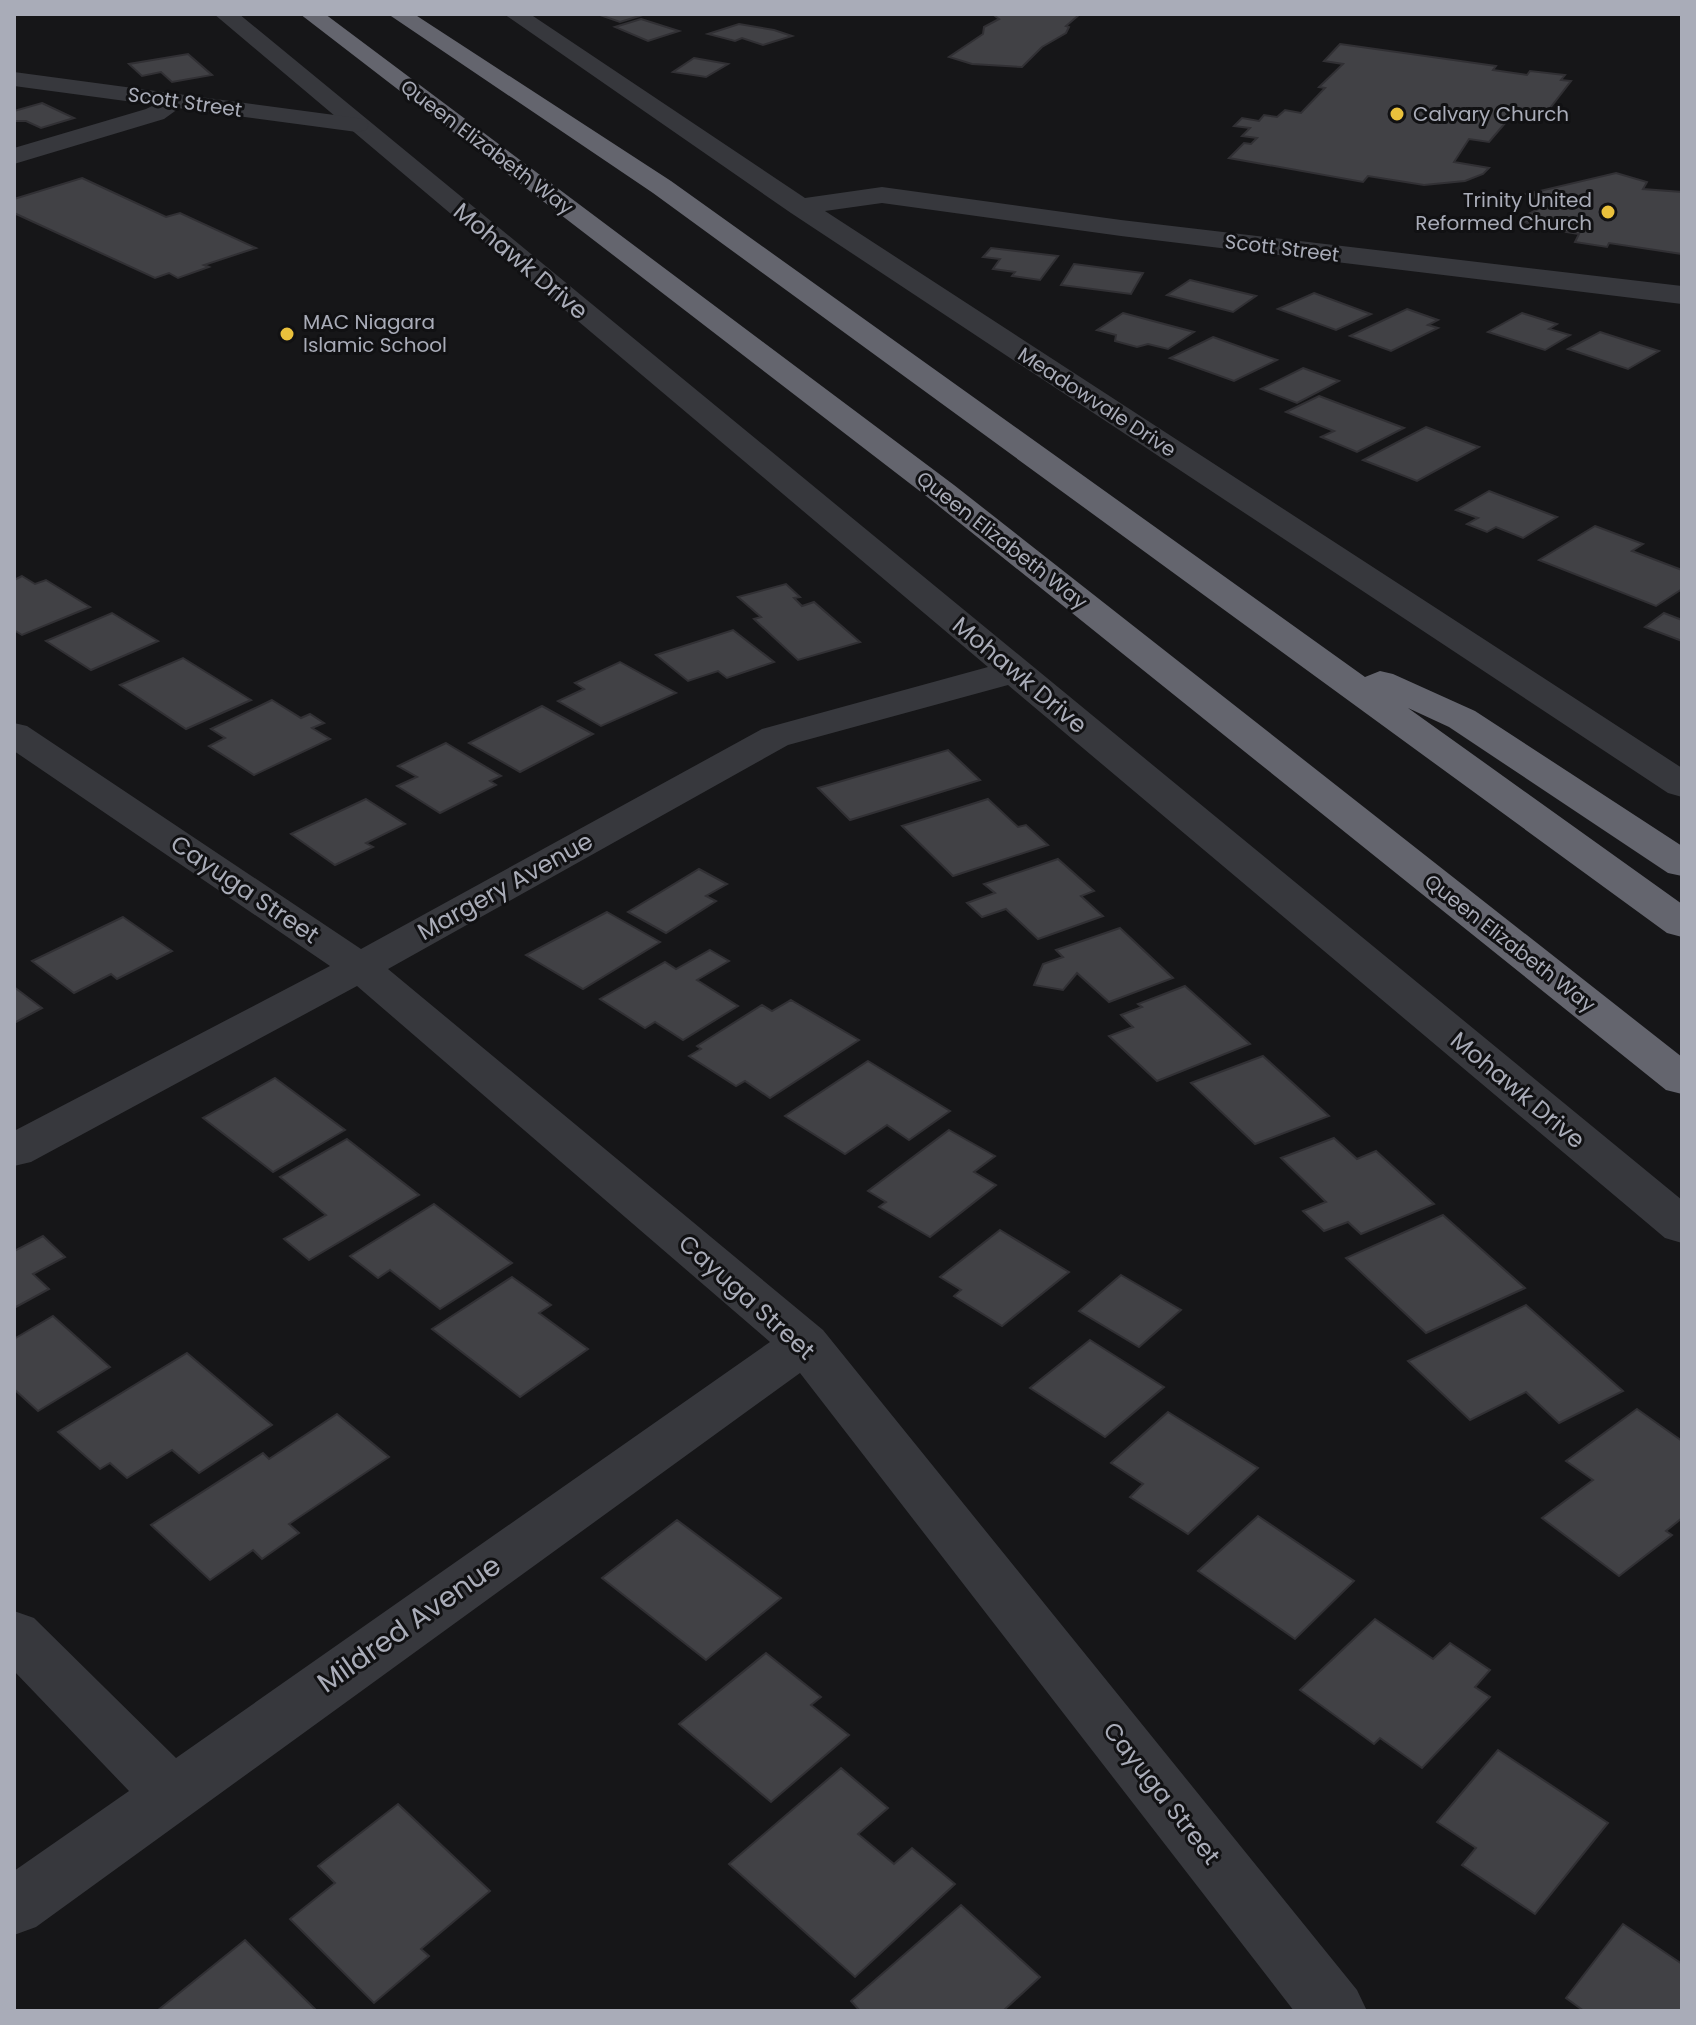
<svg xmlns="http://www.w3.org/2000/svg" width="1696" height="2025" font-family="Poppins,sans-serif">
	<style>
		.building { fill: #414145; stroke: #313034; stroke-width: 2 }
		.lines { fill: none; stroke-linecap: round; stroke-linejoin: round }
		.minor { fill: #37383d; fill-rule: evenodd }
		.tertiary { fill: #37383d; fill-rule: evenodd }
		.motorway { fill: #64656e; fill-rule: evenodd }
		.poi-dot { fill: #eac13c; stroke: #111113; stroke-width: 3 }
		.labels { text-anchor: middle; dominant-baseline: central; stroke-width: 6; stroke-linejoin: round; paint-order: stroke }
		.far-street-label { font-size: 20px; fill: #a9acb8; stroke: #111113 }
		.far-poi-label { font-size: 20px; fill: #a9acb8; stroke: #111113; text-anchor: start }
		.street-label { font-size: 24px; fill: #a9acb8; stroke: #111113 }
		.near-street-label { font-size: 28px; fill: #a9acb8; stroke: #111113 }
	</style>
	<rect width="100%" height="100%" fill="#161618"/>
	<g class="building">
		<polygon points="605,14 646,14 620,22 600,15"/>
		<polygon points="997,14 1080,14 1066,26 1069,27 1066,33 1042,47 1022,67 972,64 949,57 983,34 984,27 999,19 995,16"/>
		<polygon points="641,19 679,31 648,41 615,27"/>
		<polygon points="739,24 774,30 792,36 763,45 742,38 735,41 708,34"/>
		<polygon points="1340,44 1496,66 1493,70 1527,75 1530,71 1565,75 1561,80 1571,81 1547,112 1518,108 1489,142 1469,139 1454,162 1489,168 1483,174 1465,181 1424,185 1368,176 1363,182 1229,158 1244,143 1251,144 1257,138 1242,136 1250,128 1234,126 1242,118 1259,121 1264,115 1277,117 1285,110 1301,113 1325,88 1319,87 1343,64 1324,61"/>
		<polygon points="188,54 212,75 172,82 161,72 142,76 129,64"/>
		<polygon points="694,58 728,64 706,77 673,72"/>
		<polygon points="42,103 74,118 41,128 26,121 14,121 14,111"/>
		<polygon points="1616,173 1647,182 1643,189 1682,192 1682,254 1609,243 1607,247 1575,242 1579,234 1535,227 1519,219 1548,204 1527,194"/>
		<polygon points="82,178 166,217 180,213 256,248 204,265 209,267 178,278 169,273 155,278 14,213 14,199"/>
		<polygon points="991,248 1058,256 1040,280 1012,276 1015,272 993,269 1000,259 983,257"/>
		<polygon points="1074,264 1143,273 1131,294 1061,285"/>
		<polygon points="1190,280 1256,296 1233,312 1167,295"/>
		<polygon points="1314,293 1371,314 1336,330 1278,309"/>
		<polygon points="1407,309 1438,320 1428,325 1438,328 1391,351 1350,336"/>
		<polygon points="1123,313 1194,332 1168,349 1148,344 1137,347 1115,341 1116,335 1097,330"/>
		<polygon points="1522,313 1557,324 1549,329 1570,335 1545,350 1488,332"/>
		<polygon points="1600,332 1659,351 1628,369 1568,349"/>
		<polygon points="1213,337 1277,360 1234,381 1170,358"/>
		<polygon points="1303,368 1339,381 1297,403 1261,389"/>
		<polygon points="1319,396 1404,428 1357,452 1321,437 1334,431 1286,412"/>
		<polygon points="1426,427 1479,447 1417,481 1363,460"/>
		<polygon points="1489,491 1557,517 1523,538 1496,527 1487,532 1467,524 1478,518 1456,510"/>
		<polygon points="1595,526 1643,544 1632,551 1682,570 1682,589 1656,606 1539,560"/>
		<polygon points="22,576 35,584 46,580 90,607 22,635 14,630 14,580"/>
		<polygon points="786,584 800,597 794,598 802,606 814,602 860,642 798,660 754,619 761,617 738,597"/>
		<polygon points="112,613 158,641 91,670 46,641"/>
		<polygon points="1664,613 1682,620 1682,641 1645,627"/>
		<polygon points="733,630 774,662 727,678 718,671 688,681 656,655"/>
		<polygon points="183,658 251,700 186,729 120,685"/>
		<polygon points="620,662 676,693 601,726 558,701 584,689 575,683"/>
		<polygon points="272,700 301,718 310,714 324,723 312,728 330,739 254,775 209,746 225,738 211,729"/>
		<polygon points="542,706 593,734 520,772 469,743"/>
		<polygon points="446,743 501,776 490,781 496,785 440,813 397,786 417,777 398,766"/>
		<polygon points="948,750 980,780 850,820 818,788"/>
		<polygon points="366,799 405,824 366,843 373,847 335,865 291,834"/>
		<polygon points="988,799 1018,827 1026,825 1048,845 953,876 902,826"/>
		<polygon points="1058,859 1094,891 1081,896 1103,916 1038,939 1006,909 982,917 967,903 995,893 984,884"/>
		<polygon points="699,869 727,884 706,896 716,901 666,933 628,912"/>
		<polygon points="607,912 660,942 583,989 526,955"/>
		<polygon points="123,917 172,951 117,979 111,974 74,993 32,961"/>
		<polygon points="1120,928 1173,978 1109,1002 1077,973 1063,990 1034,985 1043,964 1063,957 1056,950"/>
		<polygon points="710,950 729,961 697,980 738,1006 683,1040 655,1022 645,1028 600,999 665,962 676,969"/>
		<polygon points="1185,986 1250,1044 1157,1081 1109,1036 1133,1027 1121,1015 1142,1007 1138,1004"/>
		<polygon points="14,987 42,1008 14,1023"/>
		<polygon points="791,1000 859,1040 770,1098 745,1081 736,1086 689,1056 701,1049 697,1046 762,1005 772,1011"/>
		<polygon points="1263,1056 1329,1116 1255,1144 1191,1083"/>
		<polygon points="868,1061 950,1111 909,1140 887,1125 845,1154 785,1116"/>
		<polygon points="275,1078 345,1130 273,1172 203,1118"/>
		<polygon points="949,1130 995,1156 974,1172 996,1185 930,1237 879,1207 886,1202 868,1191"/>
		<polygon points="1334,1138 1357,1159 1376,1151 1434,1204 1361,1234 1348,1222 1324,1231 1303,1211 1326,1202 1281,1158"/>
		<polygon points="347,1139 419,1195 309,1260 284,1239 326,1215 280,1177"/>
		<polygon points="434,1204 512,1263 440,1309 390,1270 378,1278 350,1256"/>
		<polygon points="1443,1215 1525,1288 1426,1333 1346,1258"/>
		<polygon points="1000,1230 1069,1272 1002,1326 954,1296 961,1290 940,1277"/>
		<polygon points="43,1236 65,1257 33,1274 49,1289 14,1308 14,1251"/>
		<polygon points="1121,1275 1181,1310 1139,1347 1079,1311"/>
		<polygon points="512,1277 551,1305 539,1313 588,1349 520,1397 432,1329"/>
		<polygon points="1526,1305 1623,1391 1559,1423 1526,1392 1470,1420 1408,1361"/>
		<polygon points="53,1316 110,1367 38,1411 14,1389 14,1339"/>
		<polygon points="1090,1340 1164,1387 1105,1437 1030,1388"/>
		<polygon points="187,1353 272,1425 199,1473 172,1450 127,1478 110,1463 100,1469 58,1432"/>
		<polygon points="1637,1409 1682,1441 1682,1518 1666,1531 1672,1535 1619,1576 1542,1518 1593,1480 1566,1461"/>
		<polygon points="1168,1412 1258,1468 1188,1534 1130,1497 1143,1484 1111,1463"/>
		<polygon points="337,1414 389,1457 289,1524 299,1533 262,1559 253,1550 210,1580 151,1525 263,1453 269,1459"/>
		<polygon points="1258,1516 1354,1581 1295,1639 1198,1571"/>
		<polygon points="677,1520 781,1598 706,1660 602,1578"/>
		<polygon points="1375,1619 1433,1659 1450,1643 1490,1670 1475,1687 1490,1697 1422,1768 1380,1738 1374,1744 1300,1690"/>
		<polygon points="766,1653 821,1697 811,1705 849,1735 771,1802 679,1724"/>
		<polygon points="1498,1750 1608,1823 1535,1914 1462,1865 1476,1848 1437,1822"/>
		<polygon points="841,1768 888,1808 858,1834 894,1864 912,1848 955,1884 855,1977 729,1864"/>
		<polygon points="398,1804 490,1891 421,1949 429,1956 374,2003 290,1919 335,1883 318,1866"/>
		<polygon points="961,1905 1040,1977 1003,2011 860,2011 851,2001"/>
		<polygon points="1623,1924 1682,1964 1682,2011 1584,2011 1566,1998"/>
		<polygon points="245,1940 317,2011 157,2011"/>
	</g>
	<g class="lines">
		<g class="minor">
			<polygon points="214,14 239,14 1682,1200 1682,1243 1665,1238 1008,685 788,745 388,969 823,1330 1357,1990 1367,2011 1294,2011 800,1373 36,1927 14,1935 14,1871 129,1791 14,1671 14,1611 34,1618 176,1758 770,1342 357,986 31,1162 14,1166 14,1131 330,966 14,751 14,723 27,726 361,949 762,729 988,667"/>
			<polygon points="177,94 186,96 189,101 164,119 14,164 14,148 146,109"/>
		</g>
		<g class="tertiary">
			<polygon points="504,14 530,14 805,198 882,187 1121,220 1682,286 1682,304 1121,236 882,203 825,211 1682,768 1682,797 1668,793 791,213"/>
			<polygon points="14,72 357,118 366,120 369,125 366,130 357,132 14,86"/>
		</g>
		<g class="motorway">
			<polygon points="300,14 325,14 954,485 1682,1057 1682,1094 1666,1090 930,499"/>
			<polygon points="388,14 414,14 671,181 1365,677 1380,671 1393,674 1475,711 1682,846 1682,876 1668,873 1449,727 1408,708 1682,904 1682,937 1667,933 653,193"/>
		</g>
	</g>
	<g class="poi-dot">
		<circle cx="1397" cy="114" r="8"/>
		<circle cx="1608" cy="212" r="8"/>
		<circle cx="287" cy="334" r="8"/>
	</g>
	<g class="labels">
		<g class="far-street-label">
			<text transform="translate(185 102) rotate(8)">Scott Street</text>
			<text transform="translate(487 147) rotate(37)">Queen Elizabeth Way</text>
			<text transform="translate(1282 248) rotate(7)">Scott Street</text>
			<text transform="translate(1097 402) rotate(33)">Meadowvale Drive</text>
			<text transform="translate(1002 540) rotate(38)">Queen Elizabeth Way</text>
			<text transform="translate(1510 943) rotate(38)">Queen Elizabeth Way</text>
		</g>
		<g class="far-poi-label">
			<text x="1413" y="114">Calvary Church</text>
			<text x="1592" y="200" text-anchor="end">Trinity United<tspan x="1592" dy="23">Reformed Church</tspan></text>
			<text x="303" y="322">MAC Niagara<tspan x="303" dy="23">Islamic School</tspan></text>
		</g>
		<g class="street-label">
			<text transform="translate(521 261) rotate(40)">Mohawk Drive</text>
			<text transform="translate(1020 675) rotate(40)">Mohawk Drive</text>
			<text transform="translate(505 886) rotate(-29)">Margery Avenue</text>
			<text transform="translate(245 889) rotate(34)">Cayuga Street</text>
			<text transform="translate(1518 1090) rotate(40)">Mohawk Drive</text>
			<text transform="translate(747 1297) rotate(42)">Cayuga Street</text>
			<text transform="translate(1162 1793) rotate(52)">Cayuga Street</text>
		</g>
		<g class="near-street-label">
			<text transform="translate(409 1624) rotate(-35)">Mildred Avenue</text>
		</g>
	</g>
	<rect width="1696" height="2025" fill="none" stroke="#a9acb8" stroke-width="32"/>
</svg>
